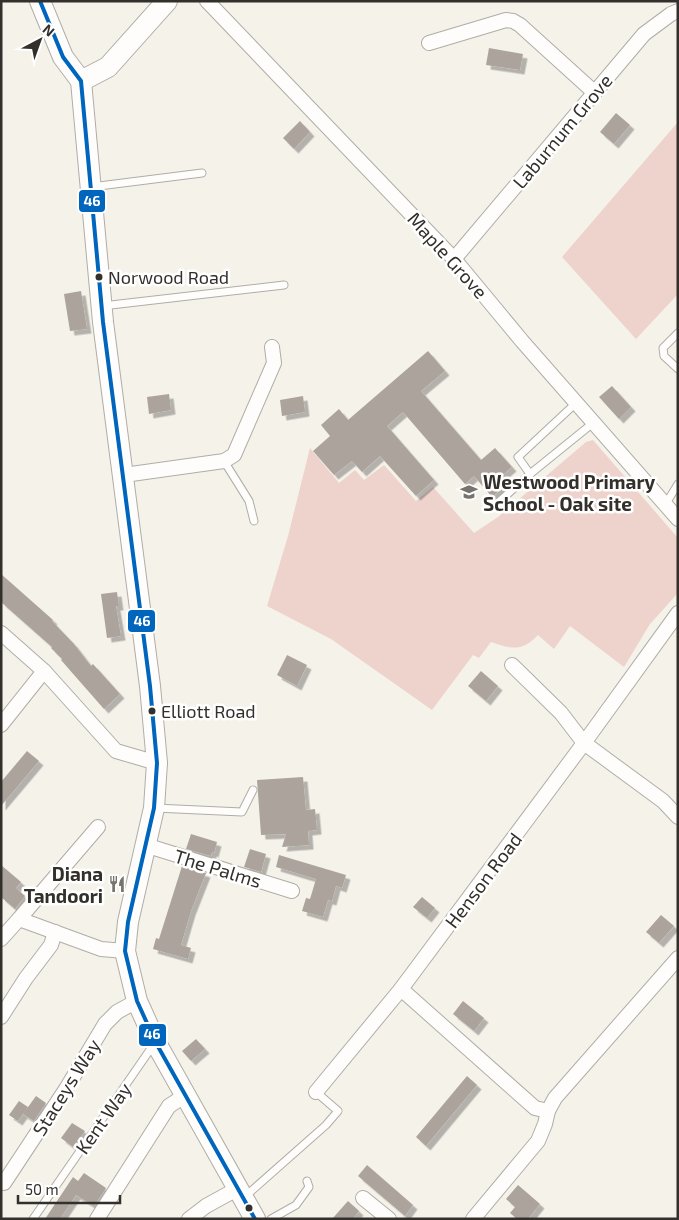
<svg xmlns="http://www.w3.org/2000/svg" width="679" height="1220" font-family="'Exo 2',sans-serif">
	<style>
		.green { fill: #eed2cc }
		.building { fill: #aca49c; filter: url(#shadow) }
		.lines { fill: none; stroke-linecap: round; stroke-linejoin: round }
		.lane-casing { stroke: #b0ada7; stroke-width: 9 }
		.street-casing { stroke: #b0ada7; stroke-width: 16 }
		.secondary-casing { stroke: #b0ada7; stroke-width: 22 }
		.lane { stroke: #fefdfc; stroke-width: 7 }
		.street { stroke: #fefdfc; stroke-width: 14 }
		.secondary { stroke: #fefdfc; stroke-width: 20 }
		.bus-1-casing { stroke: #fff; stroke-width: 8 }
		.bus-1 { stroke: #0065bd; stroke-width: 4 }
		.bus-dot { fill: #33302b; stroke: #fff; stroke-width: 2 }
		.labels { text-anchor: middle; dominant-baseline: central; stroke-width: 5; stroke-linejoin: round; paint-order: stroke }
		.bus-label { font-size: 18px; fill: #33302b; stroke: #fff; text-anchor: start }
		.street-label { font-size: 19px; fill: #33302b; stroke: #fff }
		.poi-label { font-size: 19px; font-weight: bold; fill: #33302b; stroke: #fff; text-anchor: start }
		.line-badge { stroke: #fff; stroke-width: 2 }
		.badge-label { font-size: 14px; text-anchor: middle; font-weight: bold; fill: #fff }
	</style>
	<defs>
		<filter id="shadow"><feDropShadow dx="4.5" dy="4.5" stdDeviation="0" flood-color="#0004"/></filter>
	</defs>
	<rect width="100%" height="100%" fill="#f5f2ea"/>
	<g class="green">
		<polygon points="678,122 678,294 636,339 562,257"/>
		<path d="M 593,440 L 678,538 L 678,593 L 650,624 L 624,667 L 570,626 L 554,649 L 538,635 C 522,652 511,649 491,642 L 479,658 L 473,655 L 432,710 L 331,639 L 267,606 L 288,536 L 310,448 L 339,483 L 355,470 L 364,480 L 384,465 L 416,501 L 433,487 L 474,533 L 498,517 L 586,442 Z"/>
	</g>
	<g class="building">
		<polygon points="489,48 523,54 520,70 486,65"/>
		<polygon points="616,113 630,125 614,144 600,132"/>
		<polygon points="300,121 310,132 294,149 283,138"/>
		<polygon points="81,291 87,329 70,331 64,294"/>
		<polygon points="428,351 445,371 421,391 481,460 495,448 512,467 498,479 504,486 492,497 474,476 465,484 403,412 387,426 434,480 416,496 380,456 362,472 352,461 334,475 313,451 330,436 321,425 339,409 348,420"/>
		<polygon points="612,386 631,407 619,419 599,397"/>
		<polygon points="169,394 171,410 149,414 147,397"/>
		<polygon points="303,396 305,412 282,416 280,400"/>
		<polygon points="1,574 53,620 52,621 74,644 91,666 93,664 120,694 104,709 61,660 62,659 51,648 52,647 1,602"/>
		<polygon points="117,592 119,606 116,606 121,636 107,638 101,594"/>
		<polygon points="287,655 307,665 297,686 277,675"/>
		<polygon points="481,671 498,686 486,701 468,686"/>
		<polygon points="27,751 39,761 1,806 1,782"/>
		<polygon points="303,777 306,810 315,809 317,830 308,831 309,845 282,847 286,834 261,835 257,780"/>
		<polygon points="191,834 217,842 214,853 212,852 211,856 186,849"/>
		<polygon points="250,849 266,854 261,872 244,867"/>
		<polygon points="279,855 346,875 342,888 336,886 332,901 328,900 323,917 302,911 306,898 310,899 316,879 276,867"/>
		<polygon points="1,865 21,882 16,888 25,896 15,909 1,897"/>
		<polygon points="182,866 206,873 191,911 181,945 191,948 188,959 153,949 156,938 159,939"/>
		<polygon points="422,897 435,908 427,918 413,907"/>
		<polygon points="661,915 674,926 659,943 646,932"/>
		<polygon points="463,1001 484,1018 474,1031 453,1014"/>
		<polygon points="196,1039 205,1049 191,1061 182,1051"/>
		<polygon points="467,1076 477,1085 426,1146 416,1137"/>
		<polygon points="36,1096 46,1103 34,1121 23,1114"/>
		<polygon points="19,1101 28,1107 18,1121 9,1115"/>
		<polygon points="72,1123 85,1131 73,1147 61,1138"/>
		<polygon points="367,1165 413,1205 405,1216 358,1176"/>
		<polygon points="84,1173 106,1188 94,1206 76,1195 60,1219 45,1219 73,1177 78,1181"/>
		<polygon points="518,1185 540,1204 528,1219 517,1219 510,1213 515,1207 506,1199"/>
		<polygon points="348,1201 359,1211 353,1219 332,1219"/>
	</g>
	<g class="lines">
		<g class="lane-casing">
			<g id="lane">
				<polyline points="91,187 202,173"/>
				<polyline points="102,306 284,285"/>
				<polyline points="678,333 663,348 664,356 678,369"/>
				<polyline points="224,461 249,501 254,521"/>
				<polyline points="530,474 518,457 576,403"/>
				<polyline points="665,505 678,484"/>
				<polyline points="493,507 530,474 593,423"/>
				<polyline points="155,808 242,812 253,790"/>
				<polyline points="244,1195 249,1193 326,1125 338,1111 316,1092"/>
				<polyline points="33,1219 154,1044"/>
				<polyline points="271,1219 296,1205 309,1187 307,1181"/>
			</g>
		</g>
		<g class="street-casing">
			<g id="street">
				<polyline points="207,1 454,259 522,341 678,519"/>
				<polyline points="429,43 506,20 513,21 520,25 594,92"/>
				<polyline points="454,259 644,34 671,14 678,11"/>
				<polyline points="124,475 224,461 234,455 274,363 272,347"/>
				<polyline points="1,633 44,671 116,751 157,763"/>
				<polyline points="512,665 561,713 584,743 663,801 678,817"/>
				<polyline points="1,725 44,671"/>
				<polyline points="98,827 19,919 101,949 125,951"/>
				<polyline points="145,845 292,891"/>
				<polyline points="1,939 19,919"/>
				<polyline points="1,1017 26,978 51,945 55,932"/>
				<polyline points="316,1092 401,989"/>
				<polyline points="548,1111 535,1108 401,989 584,743 678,613"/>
				<polyline points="4,1183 66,1089 105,1024 117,1012 137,1001"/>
				<polyline points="363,1198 389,1219"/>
				<polyline points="97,1219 169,1106 186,1095"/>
				<polyline points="189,1219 206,1206 237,1189"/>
				<polyline points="473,1219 538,1141 545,1124 548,1111 555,1098 678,958"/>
			</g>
		</g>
		<g class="secondary-casing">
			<g id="secondary">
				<polyline points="40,1 63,57 81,81 103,322 150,686 157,763 154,808 128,922 125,951 137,1001 156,1043 255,1219"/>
				<polyline points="81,81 108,67 167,1"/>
			</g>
		</g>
		<use href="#lane" class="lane"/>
		<use href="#street" class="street"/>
		<use href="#secondary" class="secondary"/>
		<g class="bus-1-casing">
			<polyline id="bus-1" points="40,1 63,57 81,81 103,322 150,686 157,763 154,808 128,922 125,951 137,1001 156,1043 255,1219"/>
		</g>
		<use href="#bus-1" class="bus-1"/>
	</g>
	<defs>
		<g id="school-bare" transform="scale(1.35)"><path d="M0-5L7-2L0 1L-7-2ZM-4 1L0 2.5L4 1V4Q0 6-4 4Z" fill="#77746e" stroke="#fff" stroke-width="2.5" paint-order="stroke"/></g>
		<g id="restaurant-bare" transform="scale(1.35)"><path d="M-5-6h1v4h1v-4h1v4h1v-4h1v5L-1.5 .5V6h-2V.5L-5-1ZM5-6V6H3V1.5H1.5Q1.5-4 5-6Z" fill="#77746e" stroke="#fff" stroke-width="2.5" paint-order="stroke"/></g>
	</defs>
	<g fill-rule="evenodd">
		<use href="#school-bare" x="469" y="492"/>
		<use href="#restaurant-bare" x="117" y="884"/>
	</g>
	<g class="bus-dot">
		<circle cx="99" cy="277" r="4.5"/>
		<circle cx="152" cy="711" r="4.5"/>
		<circle cx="249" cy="1208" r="4.5"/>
	</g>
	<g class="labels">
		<g class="bus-label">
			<text x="108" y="277">Norwood Road</text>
			<text x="161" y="711">Elliott Road</text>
		</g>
		<g class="street-label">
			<text transform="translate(562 131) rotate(-50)">Laburnum Grove</text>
			<text transform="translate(448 255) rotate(48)">Maple Grove</text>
			<text transform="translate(218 868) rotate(17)">The Palms</text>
			<text transform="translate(483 880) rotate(-53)">Henson Road</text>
			<text transform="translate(66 1087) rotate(-58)">Staceys Way</text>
			<text transform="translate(103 1118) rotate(-55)">Kent Way</text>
		</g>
		<g class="poi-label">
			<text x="483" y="481">Westwood Primary<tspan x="483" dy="22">School - Oak site</tspan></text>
			<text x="103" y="873" text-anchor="end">Diana<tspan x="103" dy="22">Tandoori</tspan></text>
		</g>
	</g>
	<g class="line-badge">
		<rect x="78" y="189" width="28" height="24" rx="5" fill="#0065bd"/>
		<rect x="127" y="609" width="29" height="24" rx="5" fill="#0065bd"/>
		<rect x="138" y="1023" width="29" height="24" rx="5" fill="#0065bd"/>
	</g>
	<g class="badge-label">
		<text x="92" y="206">46</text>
		<text x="142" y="626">46</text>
		<text x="152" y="1039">46</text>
	</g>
	<rect width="679" height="1220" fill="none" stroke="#33302b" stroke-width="5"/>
	<g transform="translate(40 40) rotate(41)" stroke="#ffffff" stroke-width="4" paint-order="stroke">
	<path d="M0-4L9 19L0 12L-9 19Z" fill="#33302b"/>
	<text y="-8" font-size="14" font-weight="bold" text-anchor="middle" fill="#33302b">N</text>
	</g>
	<path d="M18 1195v8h102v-8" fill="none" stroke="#33302b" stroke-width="2.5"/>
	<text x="25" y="1195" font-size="15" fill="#33302b" stroke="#ffffff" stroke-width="4" paint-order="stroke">50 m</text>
</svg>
